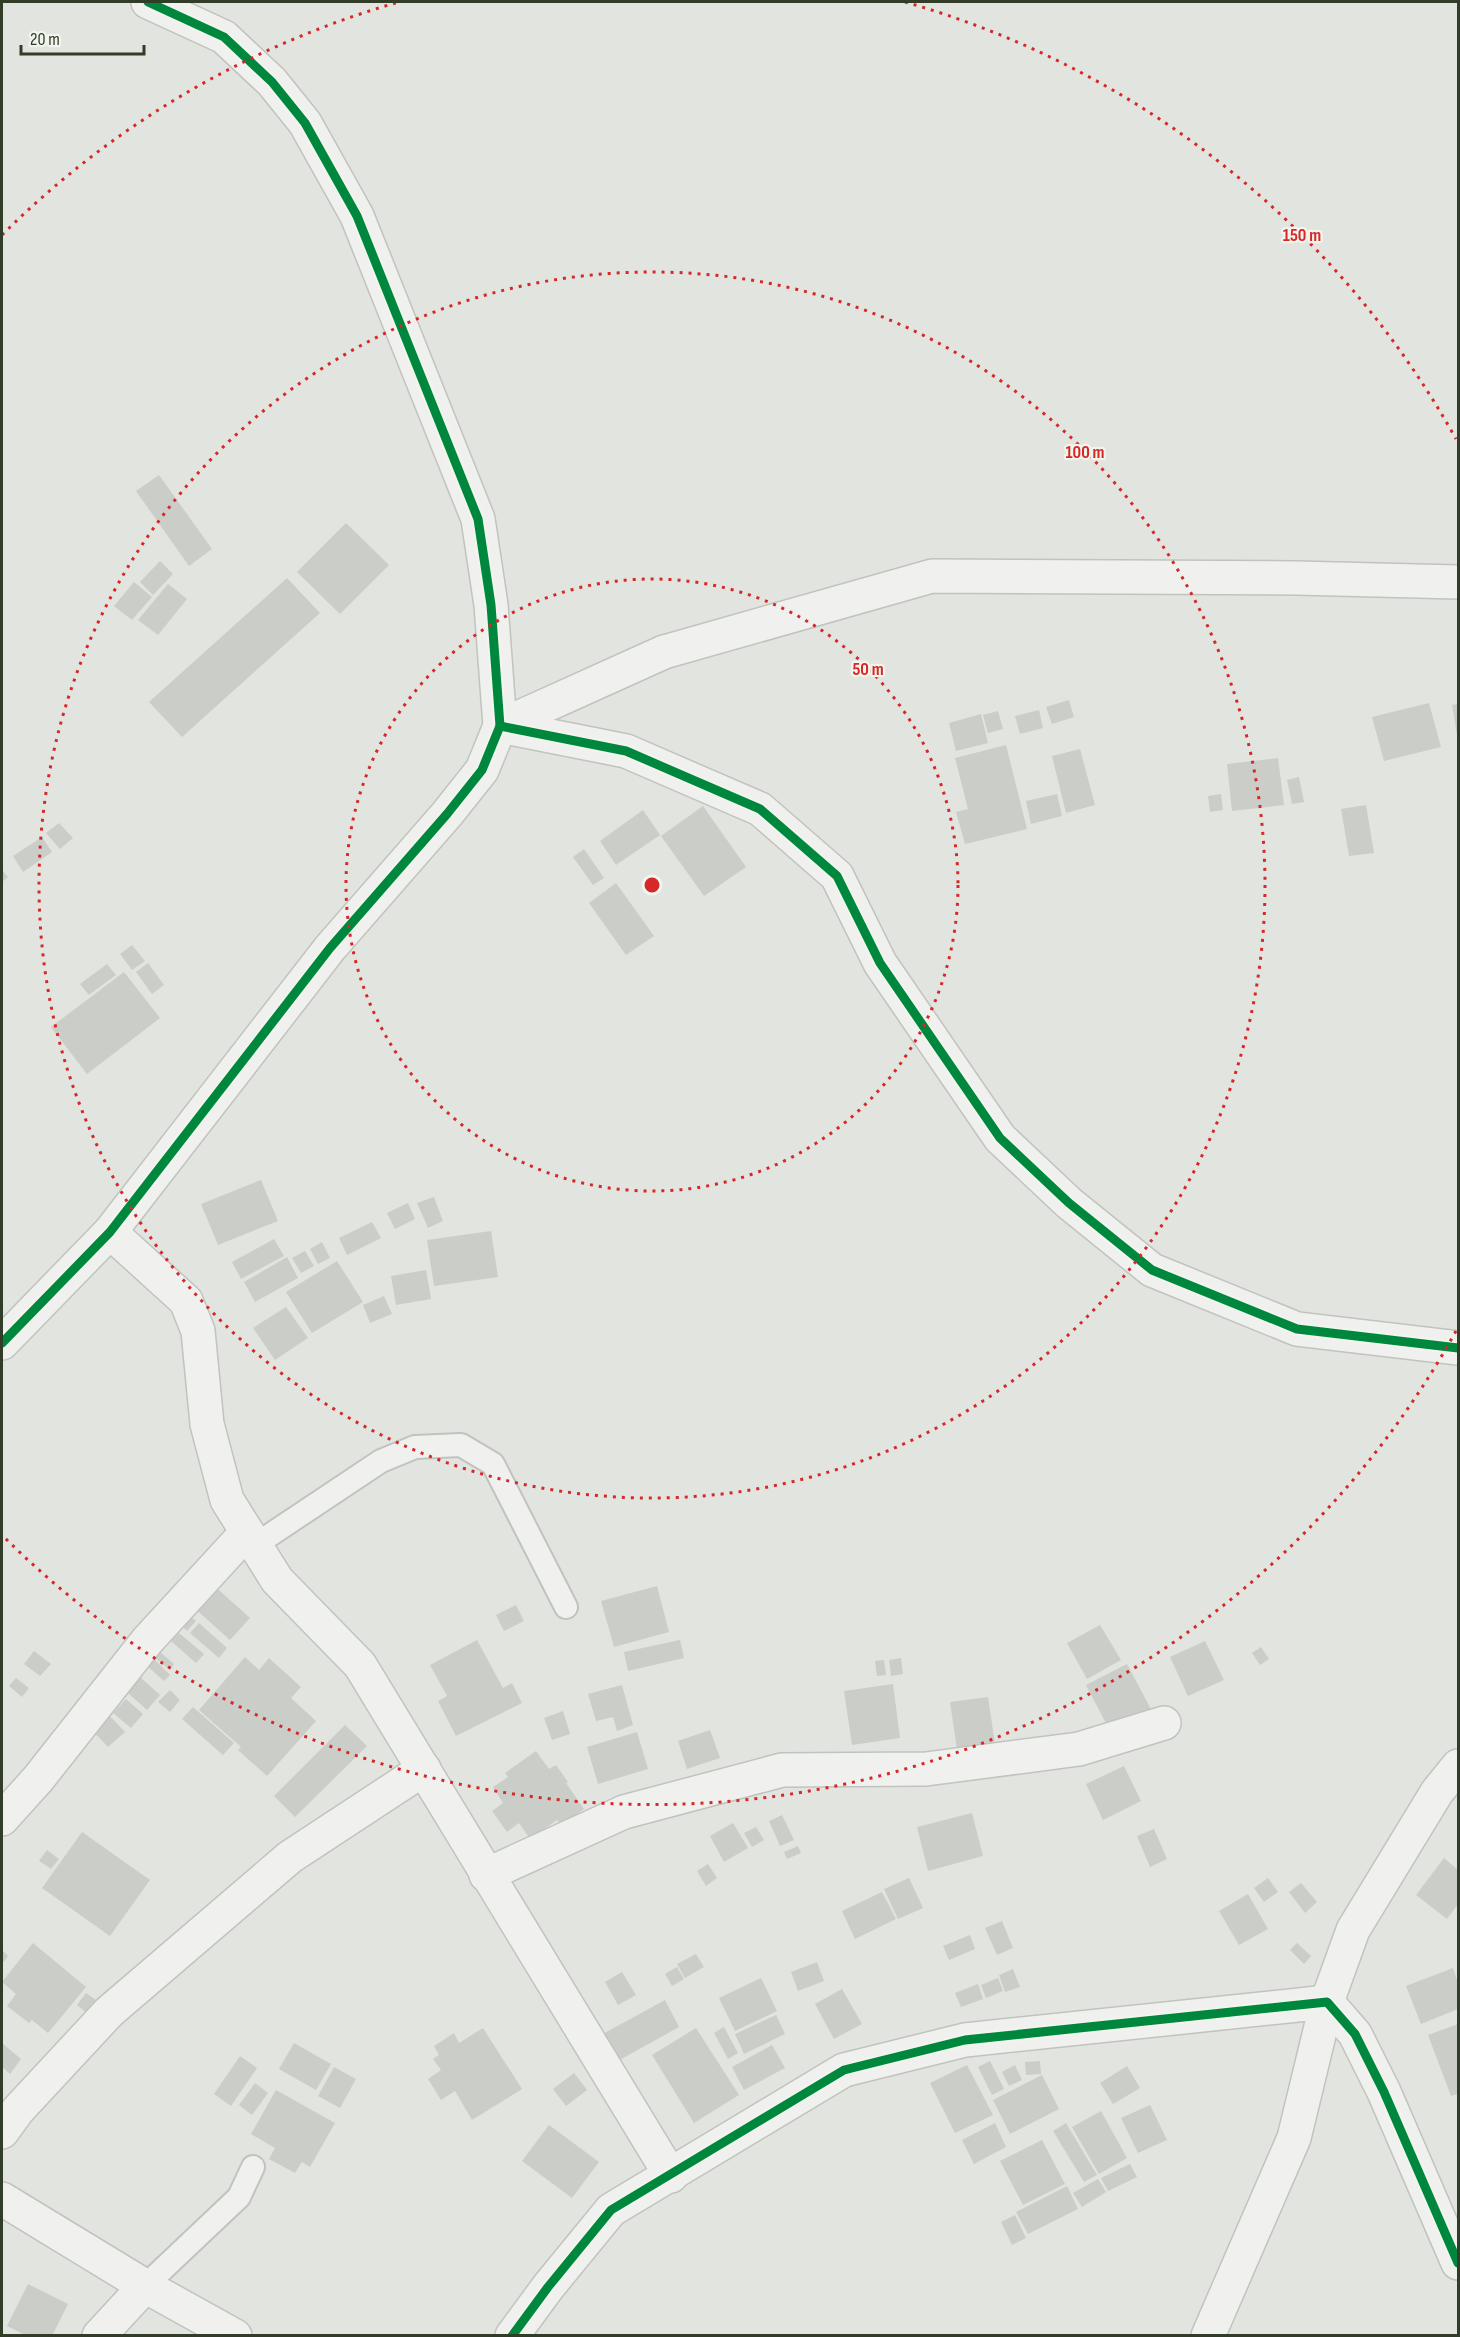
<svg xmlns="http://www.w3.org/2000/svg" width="1460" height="2337" font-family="'Sofia Sans Condensed',sans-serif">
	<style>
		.building { fill: #cacdc8 }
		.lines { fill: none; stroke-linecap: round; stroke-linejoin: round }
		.service-casing { stroke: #c0c3be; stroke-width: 26 }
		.minor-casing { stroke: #c0c3be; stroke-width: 36 }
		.service { stroke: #f0f1ef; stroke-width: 22 }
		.minor { stroke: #f0f1ef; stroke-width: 33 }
		.cycleway-casing { stroke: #f1f5ed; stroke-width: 13 }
		.cycleway { stroke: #00873e; stroke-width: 9 }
		.ring { fill: none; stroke: #d62828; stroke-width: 3; stroke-dasharray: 3 6 }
		.centre { fill: #d62828; stroke: #f1f5ed; stroke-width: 3 }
		.ring-label { font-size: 18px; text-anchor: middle; font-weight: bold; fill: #d62828; stroke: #f1f5ed; stroke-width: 4.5; stroke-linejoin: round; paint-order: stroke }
	</style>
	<rect width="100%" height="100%" fill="#e2e5df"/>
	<g class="building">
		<polygon points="159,475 212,549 189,566 136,491"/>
		<polygon points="346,523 389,565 340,614 297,572"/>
		<polygon points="160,561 173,574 153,595 140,582"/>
		<polygon points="287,578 320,613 182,737 149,702"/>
		<polygon points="134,582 152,597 132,620 114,606"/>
		<polygon points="168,584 187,599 158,635 138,620"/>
		<polygon points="1069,700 1074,717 1052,724 1046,707"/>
		<polygon points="1429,703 1441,747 1384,761 1372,717"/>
		<polygon points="1458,704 1458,735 1457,735 1452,705"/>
		<polygon points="1039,710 1043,728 1020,734 1015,716"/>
		<polygon points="998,711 1003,729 988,733 983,715"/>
		<polygon points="981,714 988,743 956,751 949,723"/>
		<polygon points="1006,745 1027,829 965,844 956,812 968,809 955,758"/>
		<polygon points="1080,749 1095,805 1066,813 1052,756"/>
		<polygon points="1278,758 1284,805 1232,811 1227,764"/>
		<polygon points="1299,777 1304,802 1292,804 1287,780"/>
		<polygon points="1057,794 1062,816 1031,824 1026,801"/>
		<polygon points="1221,794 1223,810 1210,812 1208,796"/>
		<polygon points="1366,805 1374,853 1349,856 1341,809"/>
		<polygon points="703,806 746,867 704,896 661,836"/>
		<polygon points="643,810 660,835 616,865 600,841"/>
		<polygon points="59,823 73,838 60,849 46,833"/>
		<polygon points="42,837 52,852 23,872 13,856"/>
		<polygon points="584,849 604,878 593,885 573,857"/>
		<polygon points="2,870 8,877 2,882"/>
		<polygon points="616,883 654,936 626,955 589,903"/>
		<polygon points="132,945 145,961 132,970 120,954"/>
		<polygon points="148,963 164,985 152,994 136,972"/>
		<polygon points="107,964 116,975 89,995 80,984"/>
		<polygon points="124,972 160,1018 87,1074 51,1027"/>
		<polygon points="261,1180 278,1221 218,1245 201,1204"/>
		<polygon points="434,1197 443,1221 428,1228 417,1203"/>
		<polygon points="408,1203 415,1219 395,1229 387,1213"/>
		<polygon points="372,1222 381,1238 347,1255 339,1238"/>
		<polygon points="491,1231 498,1277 434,1286 427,1240"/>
		<polygon points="274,1239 284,1256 241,1279 232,1262"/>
		<polygon points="322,1242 330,1258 318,1264 310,1249"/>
		<polygon points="305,1251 314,1266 301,1273 292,1258"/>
		<polygon points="287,1257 298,1278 255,1302 244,1282"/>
		<polygon points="337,1261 363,1302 312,1333 286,1292"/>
		<polygon points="426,1270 431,1299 396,1305 391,1276"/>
		<polygon points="384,1296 392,1314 370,1323 363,1305"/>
		<polygon points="286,1307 308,1338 275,1360 253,1328"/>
		<polygon points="211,1583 250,1618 230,1640 191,1605"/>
		<polygon points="657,1586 669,1632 614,1647 601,1601"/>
		<polygon points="516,1605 524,1621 504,1631 496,1615"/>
		<polygon points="184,1612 196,1621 187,1631 176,1620"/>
		<polygon points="199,1623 227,1648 219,1658 190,1633"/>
		<polygon points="1100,1625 1121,1660 1087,1679 1067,1643"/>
		<polygon points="179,1633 204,1654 196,1663 171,1641"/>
		<polygon points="477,1640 503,1688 512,1683 522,1703 456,1736 438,1701 447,1696 430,1665"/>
		<polygon points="680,1640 684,1658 628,1671 624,1652"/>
		<polygon points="1205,1641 1224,1680 1188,1696 1170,1657"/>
		<polygon points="1261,1647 1269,1659 1260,1665 1252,1653"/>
		<polygon points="34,1651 51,1664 40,1676 24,1664"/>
		<polygon points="159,1651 174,1664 170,1670 154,1657"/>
		<polygon points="245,1657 259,1670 269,1658 301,1687 291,1698 316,1721 267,1776 238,1750 241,1747 199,1710"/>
		<polygon points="901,1658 903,1674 891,1676 889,1660"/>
		<polygon points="154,1659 170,1675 164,1681 147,1666"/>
		<polygon points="884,1660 886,1675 877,1676 875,1661"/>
		<polygon points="1127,1664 1153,1713 1112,1735 1086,1685"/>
		<polygon points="140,1677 160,1695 147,1710 127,1692"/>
		<polygon points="16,1678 29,1688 22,1697 9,1686"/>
		<polygon points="893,1684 900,1738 852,1745 844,1691"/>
		<polygon points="622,1685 633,1725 617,1731 613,1717 596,1721 588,1694"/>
		<polygon points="170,1690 180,1700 170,1712 158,1702"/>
		<polygon points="988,1697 996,1751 958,1756 950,1702"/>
		<polygon points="126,1699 143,1714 131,1728 113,1713"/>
		<polygon points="193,1707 234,1743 223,1755 182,1719"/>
		<polygon points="563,1711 570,1734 552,1740 544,1718"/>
		<polygon points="109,1715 125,1732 108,1747 92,1730"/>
		<polygon points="345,1725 367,1746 295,1817 274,1796"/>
		<polygon points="710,1730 720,1758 687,1769 678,1741"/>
		<polygon points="637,1732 648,1769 598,1784 587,1747"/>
		<polygon points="536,1751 549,1769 556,1765 568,1782 566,1783 584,1809 561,1825 557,1820 530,1839 519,1823 507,1832 492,1811 503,1803 493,1787 508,1777 505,1773"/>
		<polygon points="1124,1766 1141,1801 1103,1820 1086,1784"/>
		<polygon points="972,1813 983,1856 928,1871 917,1827"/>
		<polygon points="782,1815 794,1840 780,1846 769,1821"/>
		<polygon points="733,1823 748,1848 724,1862 710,1836"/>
		<polygon points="756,1827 764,1840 752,1847 744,1833"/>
		<polygon points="1154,1829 1167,1859 1150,1867 1137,1836"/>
		<polygon points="82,1832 150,1880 110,1936 42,1888"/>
		<polygon points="798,1846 801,1853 787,1859 784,1852"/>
		<polygon points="47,1850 59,1859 51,1869 39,1861"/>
		<polygon points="1444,1858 1458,1870 1458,1904 1447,1919 1416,1895"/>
		<polygon points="708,1864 717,1878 706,1886 697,1871"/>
		<polygon points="909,1878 923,1908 898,1919 884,1889"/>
		<polygon points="1268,1878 1278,1892 1264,1902 1254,1888"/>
		<polygon points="1301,1883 1317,1902 1305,1913 1289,1892"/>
		<polygon points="882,1892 896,1919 855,1939 842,1911"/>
		<polygon points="1248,1894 1268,1929 1239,1945 1219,1911"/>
		<polygon points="1002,1921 1013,1948 997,1955 985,1928"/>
		<polygon points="970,1935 975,1949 949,1960 943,1946"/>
		<polygon points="33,1943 86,1987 48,2033 32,2020 29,2023 7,2006 16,1994 2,1982"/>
		<polygon points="1297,1943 1311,1956 1304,1964 1290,1950"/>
		<polygon points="2,1950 8,1956 2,1964"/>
		<polygon points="696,1954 704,1967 685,1978 677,1964"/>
		<polygon points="817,1962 824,1981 798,1991 791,1972"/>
		<polygon points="677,1967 684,1979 672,1986 665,1974"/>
		<polygon points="1453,1968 1458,1983 1458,2009 1421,2024 1406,1986"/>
		<polygon points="1013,1969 1020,1987 1005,1992 999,1975"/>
		<polygon points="622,1972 636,1995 618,2005 605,1982"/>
		<polygon points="761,1978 777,2011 735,2031 719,1998"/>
		<polygon points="998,1978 1003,1991 986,1998 981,1985"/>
		<polygon points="978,1984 983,1999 961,2007 955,1993"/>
		<polygon points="842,1989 862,2024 834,2039 815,2004"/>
		<polygon points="86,1993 99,2002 89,2015 77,2005"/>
		<polygon points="665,2000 679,2027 616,2062 601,2035"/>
		<polygon points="776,2015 785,2034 744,2054 735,2034"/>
		<polygon points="1458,2024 1458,2094 1451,2096 1428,2035"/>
		<polygon points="724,2027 738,2053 728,2059 714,2033"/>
		<polygon points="483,2028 522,2089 472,2120 455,2091 441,2100 428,2079 441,2070 433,2059 439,2055 434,2046 454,2033 459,2043"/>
		<polygon points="696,2028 739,2095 694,2123 652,2055"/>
		<polygon points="2,2043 21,2059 10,2074 2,2067"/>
		<polygon points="294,2043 331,2064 316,2090 279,2069"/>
		<polygon points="772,2045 785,2068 744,2090 732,2067"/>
		<polygon points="240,2056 257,2068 231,2106 214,2094"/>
		<polygon points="990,2061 1004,2089 992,2095 978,2067"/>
		<polygon points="1040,2061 1041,2074 1026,2075 1025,2062"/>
		<polygon points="967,2065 993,2115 955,2133 930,2083"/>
		<polygon points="1015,2065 1022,2080 1009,2086 1002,2072"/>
		<polygon points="1127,2066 1140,2088 1113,2104 1100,2083"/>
		<polygon points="334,2067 356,2079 340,2108 318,2096"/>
		<polygon points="574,2073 587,2090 566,2106 553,2089"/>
		<polygon points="1042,2075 1059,2109 1010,2134 993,2100"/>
		<polygon points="255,2083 268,2093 252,2115 239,2105"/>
		<polygon points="276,2090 335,2123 310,2167 302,2162 295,2173 269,2159 275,2148 251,2134"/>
		<polygon points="1150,2105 1167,2140 1138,2153 1121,2118"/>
		<polygon points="1101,2111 1127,2158 1099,2174 1072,2127"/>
		<polygon points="995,2123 1006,2147 974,2164 962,2140"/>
		<polygon points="1066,2123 1097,2175 1084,2182 1053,2131"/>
		<polygon points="549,2125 599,2162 572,2198 522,2161"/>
		<polygon points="1042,2140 1065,2184 1023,2205 1000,2161"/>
		<polygon points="1130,2164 1137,2177 1108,2191 1101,2178"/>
		<polygon points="1098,2179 1106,2192 1082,2207 1073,2193"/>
		<polygon points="1067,2186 1078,2209 1028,2234 1016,2212"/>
		<polygon points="1015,2215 1026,2238 1012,2245 1001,2222"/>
		<polygon points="28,2284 68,2304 52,2336 27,2336 7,2326"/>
	</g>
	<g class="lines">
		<g class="service-casing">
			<g id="service">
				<polyline points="255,1545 381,1461 415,1447 461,1445 493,1464 566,1607"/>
				<polyline points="145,2286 239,2197 253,2167"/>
			</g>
		</g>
		<g class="minor-casing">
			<g id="minor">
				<polyline points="500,726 626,751 760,809 837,876 880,963 1000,1138 1069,1203 1152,1270 1297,1329 1458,1348"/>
				<polyline points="500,726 664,652 932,576 1296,578 1458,582"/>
				<polyline points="110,1232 186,1301 198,1331 207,1424 227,1500 277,1580 360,1665 671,2176"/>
				<polyline points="2,1343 110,1232 330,948 447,814 482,770 500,726 491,605 478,519 357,216 305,123 272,82 224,37 148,2"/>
				<polyline points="2,1819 38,1779 147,1641 247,1532"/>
				<polyline points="486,1875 624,1812 782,1770 926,1769 1079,1749 1164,1723"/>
				<polyline points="2,2132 18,2110 109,2012 290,1857 424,1769"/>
				<polyline points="2,2199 145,2286"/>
				<polyline points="99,2336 145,2286 235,2336"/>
				<polyline points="512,2336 548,2287 611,2210 844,2070 965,2040 1327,2002 1355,2034 1384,2092 1458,2263"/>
				<polyline points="1208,2336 1294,2138 1327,2002 1353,1930 1437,1792 1458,1766"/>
			</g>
		</g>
		<use href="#service" class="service"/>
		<use href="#minor" class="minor"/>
		<g class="cycleway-casing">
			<g id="cycleway">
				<polyline points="500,726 626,751 760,809 837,876 880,963 1000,1138 1069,1203 1152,1270 1297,1329 1458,1348"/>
				<polyline points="2,1343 110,1232 330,948 447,814 482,770 500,726 491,605 478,519 357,216 305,123 272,82 224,37 148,2"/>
				<polyline points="512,2336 548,2287 611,2210 844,2070 965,2040 1327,2002 1355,2034 1384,2092 1458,2263"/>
			</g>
		</g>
		<use href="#cycleway" class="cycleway"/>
	</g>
	<g class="ring">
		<circle cx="652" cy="885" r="306"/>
		<circle cx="652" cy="885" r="613"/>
		<path d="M1456 1331A919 919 0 0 1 2 1535M2 235A919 919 0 0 1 399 2M905 2A919 919 0 0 1 1456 439"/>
	</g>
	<circle cx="652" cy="885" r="9" class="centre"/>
	<g class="ring-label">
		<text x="1302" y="241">150 m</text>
		<text x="1085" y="458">100 m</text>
		<text x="868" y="675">50 m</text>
	</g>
	<rect width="1460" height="2337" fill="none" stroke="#313d27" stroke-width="6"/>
	<path d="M21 45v9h123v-9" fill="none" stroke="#313d27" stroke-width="3"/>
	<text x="30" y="45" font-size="18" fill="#313d27" stroke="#f1f5ed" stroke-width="4.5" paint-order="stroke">20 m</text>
</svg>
